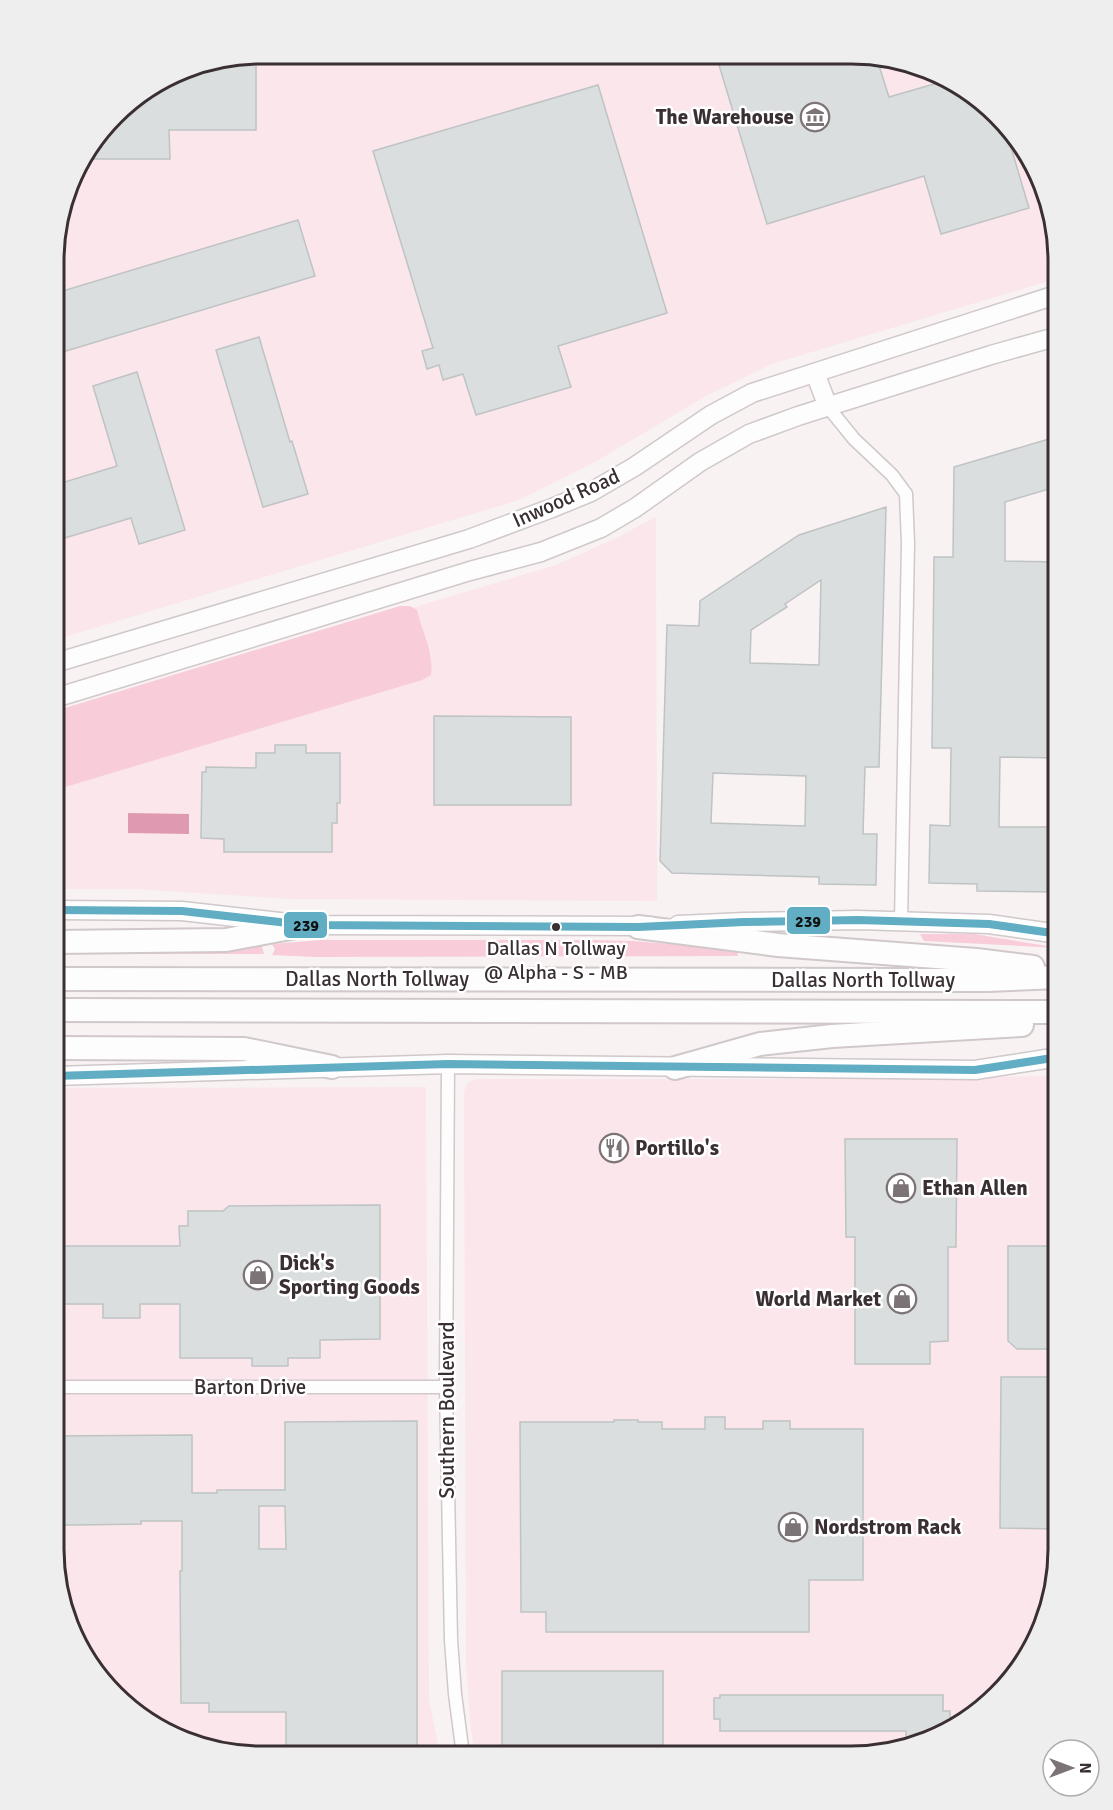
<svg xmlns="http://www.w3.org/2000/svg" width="1113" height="1810" font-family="Signika,sans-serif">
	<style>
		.built { fill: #fae6eb }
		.green { fill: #f8ccd9 }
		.water { fill: #df99b1 }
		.building { fill: #dbdedf; stroke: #bfc3c3; stroke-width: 1.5; fill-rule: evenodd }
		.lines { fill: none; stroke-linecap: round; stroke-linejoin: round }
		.street-casing { stroke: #d0c8ca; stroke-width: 15 }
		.secondary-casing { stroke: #d0c8ca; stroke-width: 21 }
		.highway-casing { stroke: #d0c8ca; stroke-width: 26 }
		.street { stroke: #fefdfd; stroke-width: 12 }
		.secondary { stroke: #fefdfd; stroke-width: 18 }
		.highway { stroke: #fefdfd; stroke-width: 22 }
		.bus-1-casing { stroke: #fff; stroke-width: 12 }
		.bus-1 { stroke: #61adc3; stroke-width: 8 }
		.bus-dot { fill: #3a2f32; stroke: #fff; stroke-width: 2 }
		.labels { text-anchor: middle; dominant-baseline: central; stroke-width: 5; stroke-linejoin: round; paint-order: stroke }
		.bus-label { font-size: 20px; fill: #3a2f32; stroke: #fff }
		.poi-label { font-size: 21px; font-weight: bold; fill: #3a2f32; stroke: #fff; text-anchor: start }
		.street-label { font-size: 21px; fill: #3a2f32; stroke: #fff }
		.rim { fill: none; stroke: #3a2f32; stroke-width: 3 }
		.line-badge { stroke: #fff; stroke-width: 2 }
		.pale-badge-label { font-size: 16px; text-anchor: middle; font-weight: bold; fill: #111 }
	</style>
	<rect width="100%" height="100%" fill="#f8f2f3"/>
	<g class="built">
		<polygon points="261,54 879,56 978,97 1043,182 1059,261 1059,278 772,364 708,395 595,462 519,500 55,640 56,235 76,169 124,106 182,70"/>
		<polygon points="656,517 657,901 290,899 135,889 55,889 55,714 556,565 618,537"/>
		<polygon points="1059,1076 1059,1563 1043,1628 1016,1675 931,1740 852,1756 475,1755 471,1731 466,1664 464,1092 467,1083 477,1079 831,1079"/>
		<polygon points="426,1087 429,1700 440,1755 235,1754 135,1713 70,1628 54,1549 55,1088"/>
	</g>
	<g class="green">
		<path d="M 400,606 L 410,606 L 417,610 C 422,632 434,652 431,675 L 422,680 L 55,790 L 55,711 Z"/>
		<polygon points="920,934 974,934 1059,948 924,941"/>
		<polygon points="321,940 592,940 632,941 737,949 738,956 316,957 272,955 275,949 272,944"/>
		<polygon points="265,944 262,947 264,954 55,954 55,949"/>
	</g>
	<polygon class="water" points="128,813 189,814 189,834 128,833"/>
	<g class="building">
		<polygon points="256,55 256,130 169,130 170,159 83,159 124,106 182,70"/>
		<polygon points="716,55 876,56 889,97 941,82 978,97 1007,134 1029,208 941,234 924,176 767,224"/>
		<polygon points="598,85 667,313 558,346 571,387 476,415 463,374 443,380 439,365 427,369 422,351 433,348 373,151"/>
		<polygon points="298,220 315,276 56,354 56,293"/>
		<polygon points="259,337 290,442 292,441 308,494 263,507 216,350"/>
		<polygon points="137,372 185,530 139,544 131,518 55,541 55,485 117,466 93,386"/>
		<polygon points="1059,436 1059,486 1005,502 1005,561 1059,562 1059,758 1000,757 999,827 1059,827 1059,892 977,891 977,884 929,883 930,825 950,826 951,748 932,748 934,557 953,557 954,467"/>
		<path d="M 886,507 L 879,767 L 865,767 L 863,834 L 877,834 L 876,885 L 819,884 L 819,877 L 672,873 L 660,861 L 667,625 L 699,626 L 700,601 L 799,535 ZM 821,580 L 819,665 L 750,663 L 751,630 L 787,607 L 785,604 ZM 713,773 L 806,776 L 805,826 L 711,823 Z"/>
		<polygon points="434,716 571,717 571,805 434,805"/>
		<polygon points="275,745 306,745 306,753 340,753 340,803 337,803 337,823 332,823 332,852 224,852 224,839 201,838 202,772 206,772 206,767 256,768 256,753 275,753"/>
		<polygon points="845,1139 957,1139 956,1247 948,1247 948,1341 930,1342 930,1364 855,1364 855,1237 846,1237"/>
		<polygon points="380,1205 380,1339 320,1340 320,1358 288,1358 288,1366 252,1366 252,1358 180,1358 180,1304 140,1304 140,1318 103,1318 103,1304 54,1304 54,1246 180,1246 179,1226 188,1226 188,1211 223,1211 229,1206"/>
		<polygon points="1008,1246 1059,1246 1059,1349 1017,1349 1008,1341"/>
		<polygon points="1001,1377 1059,1377 1059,1529 1000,1528"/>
		<polygon points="705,1417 725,1417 725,1429 763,1429 763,1421 790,1421 790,1429 863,1429 863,1580 809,1580 809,1632 546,1632 546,1612 521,1612 520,1422 614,1422 614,1420 638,1420 638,1422 662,1422 662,1429 705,1429"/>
		<path d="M 417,1421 L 417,1755 L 286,1754 L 286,1712 L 209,1712 L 209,1703 L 181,1703 L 180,1571 L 182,1571 L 182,1521 L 141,1521 L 141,1524 L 74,1525 L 55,1525 L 54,1521 L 54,1436 L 192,1435 L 192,1493 L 217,1493 L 217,1490 L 285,1490 L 285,1422 ZM 259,1506 L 285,1506 L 286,1549 L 259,1549 Z"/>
		<polygon points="502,1671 663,1671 663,1754 502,1755"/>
		<polygon points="720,1695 943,1695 943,1711 950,1711 950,1726 931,1740 906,1745 906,1731 720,1731 720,1719 714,1719 714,1698 720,1698"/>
	</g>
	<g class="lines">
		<g class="street-casing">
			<g id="street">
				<polyline points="828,407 854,439 892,475 906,494 908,543 901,922"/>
				<polyline points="448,1064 446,1387 451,1640 455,1694 463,1755"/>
				<polyline points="54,1387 446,1387"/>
			</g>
		</g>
		<g class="secondary-casing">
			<g id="secondary">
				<polyline points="815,373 828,407"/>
				<polyline points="55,663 469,539 552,508 591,492 634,467 711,415 752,393 1059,294"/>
				<polyline points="55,698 470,571 541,552 601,528 635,508 700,462 749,434 798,416 991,355 1059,336"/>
				<polyline points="55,910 182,911 306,925 650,926"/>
				<polyline points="678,925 744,922 858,920 989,924 1059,934"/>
				<polyline points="55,1076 448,1064 975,1070 1059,1057"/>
			</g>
		</g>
		<g class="highway-casing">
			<g id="highway">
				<polyline points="638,927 778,945 976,960 1033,967"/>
				<polyline points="55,942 226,940 306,925"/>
				<polyline points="55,979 930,980 988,980 1059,977"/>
				<polyline points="55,1010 1059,1012"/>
				<polyline points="55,1048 244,1049 332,1067"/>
				<polyline points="675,1068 760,1044 832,1036 1022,1025"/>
			</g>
		</g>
		<use href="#street" class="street"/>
		<use href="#secondary" class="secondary"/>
		<use href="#highway" class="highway"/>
		<g class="bus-1-casing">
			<g id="bus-1">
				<polyline points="55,910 182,911 306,925 638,927 744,922 858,920 989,924 1059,934"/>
				<polyline points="55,1076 448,1064 975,1070 1059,1057"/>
			</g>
		</g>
		<use href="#bus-1" class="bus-1"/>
	</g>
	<defs>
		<g id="museum-ring" transform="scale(1.5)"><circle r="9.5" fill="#fff" stroke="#7c7376" stroke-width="1.5"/><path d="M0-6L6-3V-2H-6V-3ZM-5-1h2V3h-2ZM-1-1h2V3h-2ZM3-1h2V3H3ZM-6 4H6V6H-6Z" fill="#7c7376"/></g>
		<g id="restaurant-ring" transform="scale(1.5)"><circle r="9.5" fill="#fff" stroke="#7c7376" stroke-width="1.5"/><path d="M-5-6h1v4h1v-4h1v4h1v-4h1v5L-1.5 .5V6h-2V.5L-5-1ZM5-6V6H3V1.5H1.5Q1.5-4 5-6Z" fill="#7c7376"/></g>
		<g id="shop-ring" transform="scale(1.5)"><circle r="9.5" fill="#fff" stroke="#7c7376" stroke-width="1.5"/><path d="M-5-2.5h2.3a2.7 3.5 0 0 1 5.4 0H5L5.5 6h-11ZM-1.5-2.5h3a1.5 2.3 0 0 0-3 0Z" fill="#7c7376"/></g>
	</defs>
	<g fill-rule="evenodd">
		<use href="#museum-ring" x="815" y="117"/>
		<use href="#restaurant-ring" x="614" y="1148"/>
		<use href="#shop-ring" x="901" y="1188"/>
		<use href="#shop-ring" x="258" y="1275"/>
		<use href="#shop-ring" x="902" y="1299"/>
		<use href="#shop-ring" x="793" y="1527"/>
	</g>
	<circle class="bus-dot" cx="556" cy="927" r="5"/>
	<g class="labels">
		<g class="bus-label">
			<text x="556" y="948">Dallas N Tollway<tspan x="556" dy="24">@ Alpha - S - MB</tspan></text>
		</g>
		<g class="poi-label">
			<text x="794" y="117" text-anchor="end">The Warehouse</text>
			<text x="635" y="1148">Portillo's</text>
			<text x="922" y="1188">Ethan Allen</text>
			<text x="279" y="1263">Dick's<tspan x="279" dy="24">Sporting Goods</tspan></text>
			<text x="881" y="1299" text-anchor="end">World Market</text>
			<text x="814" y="1527">Nordstrom Rack</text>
		</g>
		<g class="street-label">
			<text transform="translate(566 498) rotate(-24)">Inwood Road</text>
			<text x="377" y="979">Dallas North Tollway</text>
			<text x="863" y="980">Dallas North Tollway</text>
			<text x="250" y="1387">Barton Drive</text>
			<text transform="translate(447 1410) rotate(-90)">Southern Boulevard</text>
		</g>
	</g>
	<path d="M0 0H1113V1810H0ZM261 64H851A197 197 0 0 1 1048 261V1549A197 197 0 0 1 851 1746H261A197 197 0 0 1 64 1549V261A197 197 0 0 1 261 64Z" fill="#efeeef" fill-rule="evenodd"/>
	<path class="rim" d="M261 64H851A197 197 0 0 1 1048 261V1549A197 197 0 0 1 851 1746H261A197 197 0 0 1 64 1549V261A197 197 0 0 1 261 64Z"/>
	<g class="line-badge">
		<rect x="786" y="906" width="45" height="29" rx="6" fill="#61adc3"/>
		<rect x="283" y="911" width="45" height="28" rx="6" fill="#61adc3"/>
	</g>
	<g class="pale-badge-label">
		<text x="808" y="927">239</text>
		<text x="306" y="931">239</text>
	</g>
	<g transform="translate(1071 1768) rotate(90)"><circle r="28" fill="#ffffff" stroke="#b0acad" stroke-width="1.5"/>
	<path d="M0-4.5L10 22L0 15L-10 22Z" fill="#7c7376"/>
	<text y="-9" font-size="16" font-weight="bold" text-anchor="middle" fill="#3a2f32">N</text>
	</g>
</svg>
